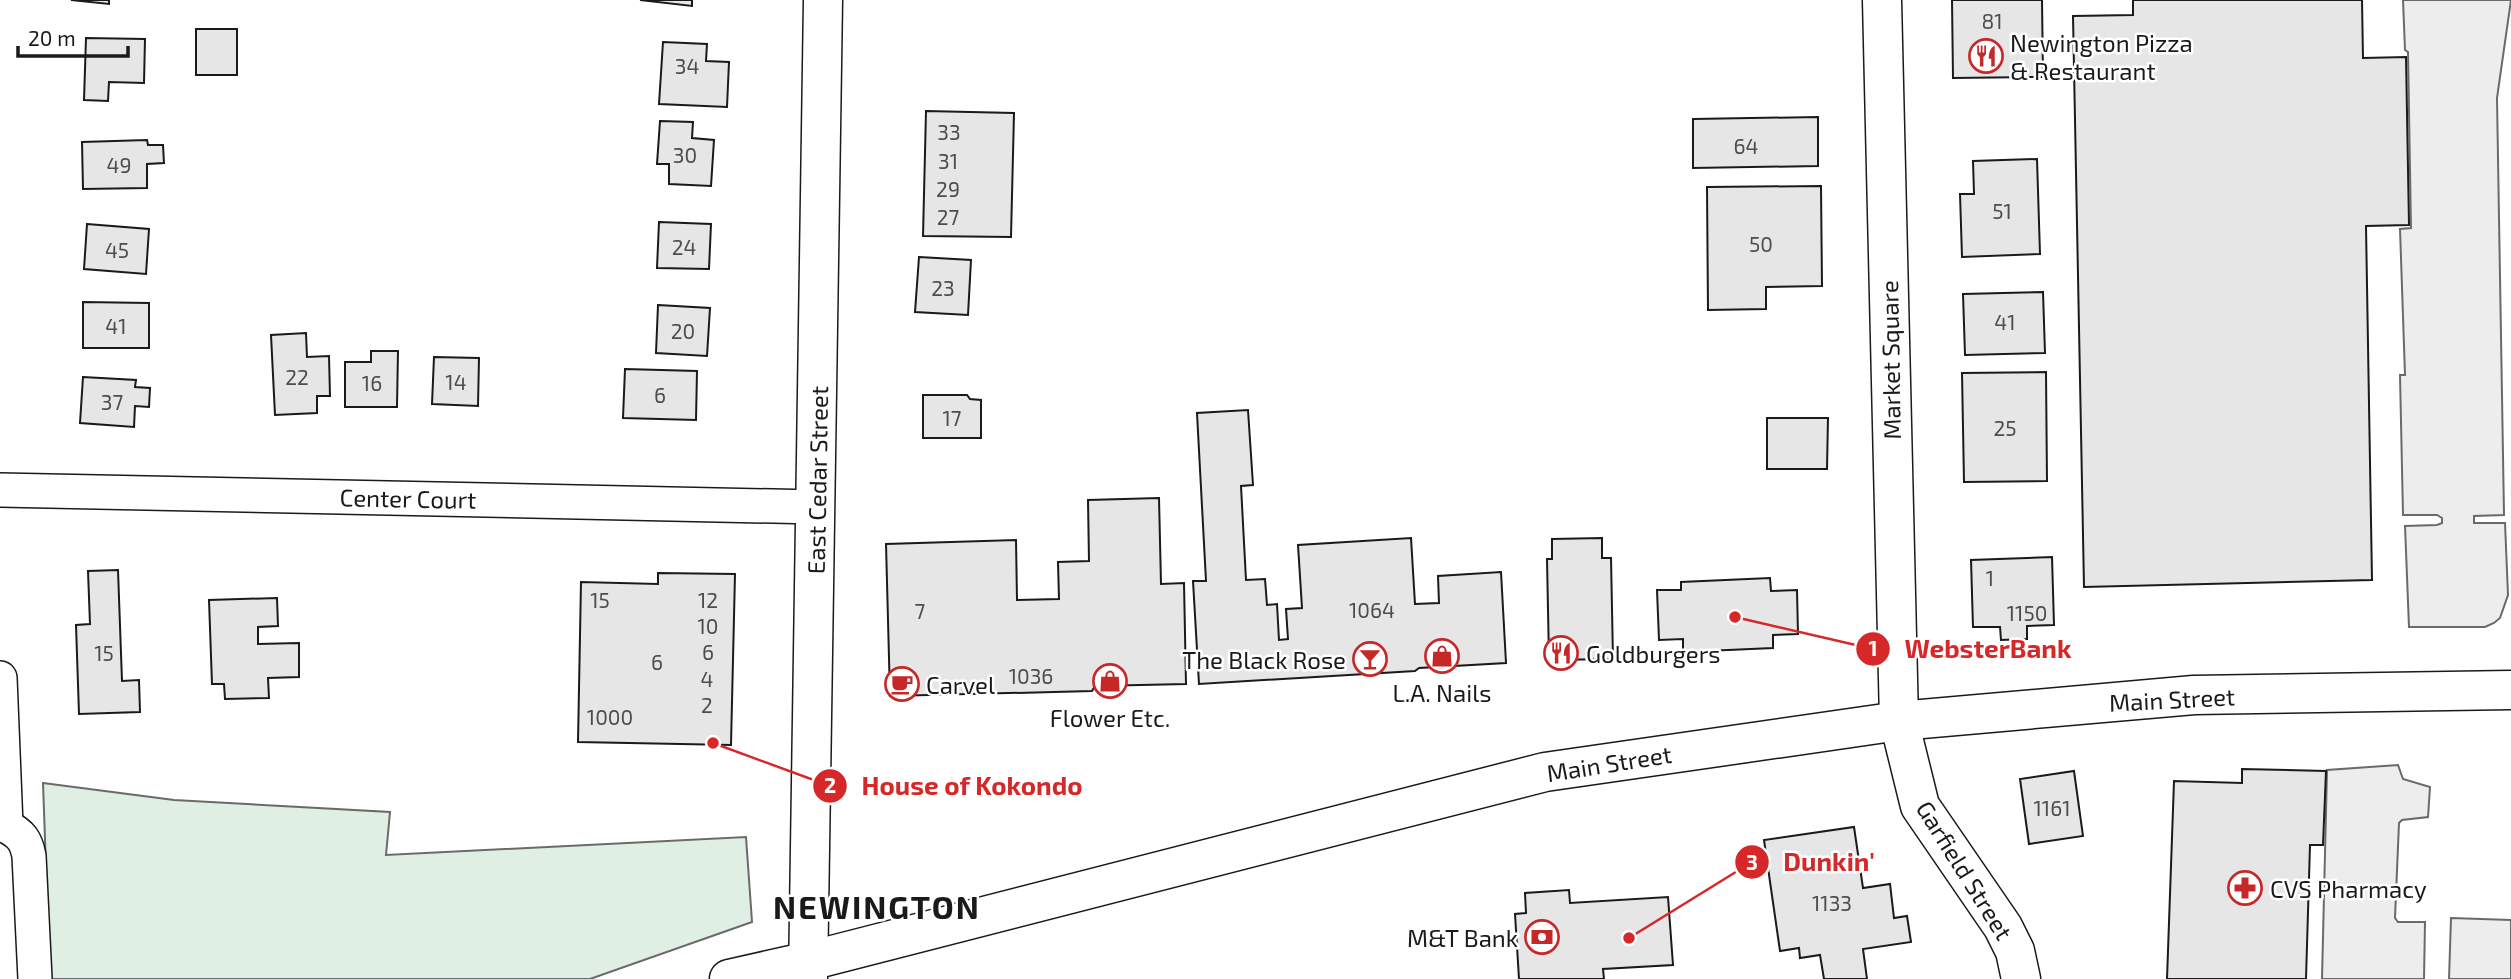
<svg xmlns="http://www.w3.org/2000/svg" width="2511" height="979" font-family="'Exo 2',sans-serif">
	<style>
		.green { fill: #e0efe3; stroke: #6a6a6a; stroke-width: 2 }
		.parking { fill: #ededed; stroke: #6a6a6a; stroke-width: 2 }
		.building { fill: #e6e6e6; stroke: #1a1a1a; stroke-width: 2 }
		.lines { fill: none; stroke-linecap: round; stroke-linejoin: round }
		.minor-casing { stroke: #1a1a1a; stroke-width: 36 }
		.tertiary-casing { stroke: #1a1a1a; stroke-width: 41 }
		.secondary-casing { stroke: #1a1a1a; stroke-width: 41 }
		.minor { stroke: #fff; stroke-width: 33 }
		.tertiary { stroke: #fff; stroke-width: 38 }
		.secondary { stroke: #fff; stroke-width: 38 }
		.labels { text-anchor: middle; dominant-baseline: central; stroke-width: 5; stroke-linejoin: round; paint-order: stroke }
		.number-label { font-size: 21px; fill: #4d4d4d }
		.poi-label { font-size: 24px; fill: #1a1a1a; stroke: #fff; text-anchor: start }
		.street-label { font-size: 24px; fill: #1a1a1a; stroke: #fff }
		.district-label { font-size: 32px; font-weight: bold; letter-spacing: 2px; fill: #1a1a1a; stroke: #fff }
		.leader { fill: none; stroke: #d62828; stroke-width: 2.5 }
		.callout-dot { fill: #d62828; stroke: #fff; stroke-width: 2.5 }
		.mark-label { font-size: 21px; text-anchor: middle; font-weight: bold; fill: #fff }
		.callout-label { font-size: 26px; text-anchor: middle; font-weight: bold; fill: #d62828; stroke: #fff; stroke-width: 5; stroke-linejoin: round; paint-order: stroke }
	</style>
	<rect width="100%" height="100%" fill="#fff"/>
	<polygon class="green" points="43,783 174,800 390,812 386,855 746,837 752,922 590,979 50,979"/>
	<g class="parking">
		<polygon points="2403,0 2511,0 2497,98 2504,515 2474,516 2474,523 2505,523 2508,595 2500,618 2494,623 2485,627 2409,627 2405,526 2437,525 2442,523 2442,518 2437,515 2403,515 2400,375 2405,375 2400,229 2411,228 2408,52 2405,50"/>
		<polygon points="2398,765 2403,779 2430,787 2428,817 2402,820 2399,823 2395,918 2398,922 2425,922 2424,979 2322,979 2327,770"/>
		<polygon points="2451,918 2511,920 2511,979 2449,979"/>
	</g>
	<g class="building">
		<polygon points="71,0 109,0 109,4"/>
		<polygon points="640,0 692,0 692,6"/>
		<polygon points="1952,0 2042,0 2043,77 1953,78"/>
		<polygon points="2133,0 2362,0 2363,58 2406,57 2409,225 2366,226 2372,580 2084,587 2073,16 2133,15"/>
		<rect x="196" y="29" width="41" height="46"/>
		<polygon points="86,38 145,39 144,83 109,82 108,101 84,100"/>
		<polygon points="663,42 707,44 706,61 729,62 727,107 659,104"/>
		<polygon points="926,111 1014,113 1011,237 923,236"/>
		<polygon points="1818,117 1818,166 1693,168 1693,119"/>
		<polygon points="660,121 693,122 692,138 714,140 711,186 669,184 669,164 657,164"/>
		<polygon points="147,140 148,145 163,145 164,163 147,164 147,188 83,189 82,142"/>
		<polygon points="2037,159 2040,254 1962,257 1960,194 1974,194 1973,161"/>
		<polygon points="1821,186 1822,286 1766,287 1766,309 1708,310 1707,187"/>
		<polygon points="659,222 711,224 709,269 657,268"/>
		<polygon points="87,224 149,229 146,274 84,269"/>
		<polygon points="919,257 971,260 968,315 915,312"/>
		<polygon points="2043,292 2045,353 1965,355 1963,294"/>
		<polygon points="83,302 149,303 149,348 83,348"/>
		<polygon points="658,305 710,308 707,356 656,353"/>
		<polygon points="306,333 307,357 329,356 330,396 317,396 317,413 275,415 271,335"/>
		<polygon points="371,351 398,351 397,407 345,407 345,362 371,362"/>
		<polygon points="434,357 479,358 478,406 432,404"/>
		<polygon points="625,369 697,371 696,420 623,418"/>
		<polygon points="2046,372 2047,481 1964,482 1962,373"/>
		<polygon points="83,377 136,380 135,387 150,388 149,407 135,406 134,427 80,423"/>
		<polygon points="923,395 967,395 970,399 981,400 981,438 923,438"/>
		<polygon points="1248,410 1253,485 1241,486 1246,580 1265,579 1267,605 1277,604 1279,640 1288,639 1286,609 1302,608 1298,545 1411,538 1415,604 1439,603 1438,576 1501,572 1506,663 1419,668 1415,671 1199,684 1193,581 1206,581 1197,413"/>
		<polygon points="1767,418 1828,418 1827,469 1767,469"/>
		<polygon points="1159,498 1161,584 1184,583 1186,684 1095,686 1092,691 890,696 886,544 1016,540 1017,600 1059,599 1058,562 1089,561 1088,500"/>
		<polygon points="1602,538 1602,558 1611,558 1613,659 1549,660 1547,559 1552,559 1552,539"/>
		<polygon points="2052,557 2054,625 2027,626 2027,639 2001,640 2000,627 1973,627 1971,560"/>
		<polygon points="118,570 122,681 139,680 140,712 79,714 76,625 90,624 88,571"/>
		<polygon points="658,573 735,574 731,745 578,742 581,582 658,584"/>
		<polygon points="1770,578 1771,591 1797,590 1798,634 1773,635 1773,648 1683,652 1683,639 1659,640 1657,590 1681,590 1681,582"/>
		<polygon points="277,598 278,626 258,627 258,644 299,643 299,677 268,678 269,698 225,699 224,684 212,684 209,600"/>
		<polygon points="2242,769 2326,771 2323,845 2310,845 2306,979 2167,979 2174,781 2242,783"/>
		<polygon points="2074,771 2083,836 2029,844 2020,779"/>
		<polygon points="1854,827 1863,888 1890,884 1894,918 1907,916 1911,942 1863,949 1867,979 1824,979 1820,955 1800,958 1799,948 1780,951 1764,840"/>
		<polygon points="1569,890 1570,903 1668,897 1673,965 1603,969 1604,979 1519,979 1515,914 1526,913 1525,893"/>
	</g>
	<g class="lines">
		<g class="minor-casing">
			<g id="minor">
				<polyline points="0,490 817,507"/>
				<polyline points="0,678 6,826"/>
				<path d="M 6,826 C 21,834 26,840 29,856 L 35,979"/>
			</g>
		</g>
		<g class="tertiary-casing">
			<polyline id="tertiary" points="1882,0 1899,721 1920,806 2003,927 2015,951 2021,979"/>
		</g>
		<g class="secondary-casing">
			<g id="secondary">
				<polyline points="729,979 809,961 1545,772 1899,721 2194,695 2511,690"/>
				<polyline points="808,979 823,0"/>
			</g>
		</g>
		<use href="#minor" class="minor"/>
		<use href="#tertiary" class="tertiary"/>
		<use href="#secondary" class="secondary"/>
	</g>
	<defs>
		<g id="restaurant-ring" transform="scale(1.75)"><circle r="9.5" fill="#fff" stroke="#c62828" stroke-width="1.5"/><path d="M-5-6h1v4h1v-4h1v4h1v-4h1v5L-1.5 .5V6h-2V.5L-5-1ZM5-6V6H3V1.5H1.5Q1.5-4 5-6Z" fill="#c62828"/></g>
		<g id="shop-ring" transform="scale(1.75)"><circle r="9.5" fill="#fff" stroke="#c62828" stroke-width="1.5"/><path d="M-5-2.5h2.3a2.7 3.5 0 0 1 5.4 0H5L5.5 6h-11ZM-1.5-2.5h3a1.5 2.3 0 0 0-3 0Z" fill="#c62828"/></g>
		<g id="bar-ring" transform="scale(1.75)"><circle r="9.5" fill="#fff" stroke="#c62828" stroke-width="1.5"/><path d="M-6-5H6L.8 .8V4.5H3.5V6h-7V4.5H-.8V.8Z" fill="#c62828"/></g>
		<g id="cafe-ring" transform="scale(1.75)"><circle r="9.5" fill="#fff" stroke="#c62828" stroke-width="1.5"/><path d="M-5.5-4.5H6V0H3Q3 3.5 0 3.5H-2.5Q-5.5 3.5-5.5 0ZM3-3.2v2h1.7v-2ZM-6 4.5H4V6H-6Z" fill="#c62828"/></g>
		<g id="pharmacy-ring" transform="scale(1.75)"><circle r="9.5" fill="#fff" stroke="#c62828" stroke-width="1.5"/><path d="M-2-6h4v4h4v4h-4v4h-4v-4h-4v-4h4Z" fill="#c62828"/></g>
		<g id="bank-ring" transform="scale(1.75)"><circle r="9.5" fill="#fff" stroke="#c62828" stroke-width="1.5"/><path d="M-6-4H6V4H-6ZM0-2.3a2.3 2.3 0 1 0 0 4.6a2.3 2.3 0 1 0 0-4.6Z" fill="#c62828"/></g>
	</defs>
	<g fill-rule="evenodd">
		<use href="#restaurant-ring" x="1986" y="56"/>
		<use href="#restaurant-ring" x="1561" y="653"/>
		<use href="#shop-ring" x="1442" y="656"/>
		<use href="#bar-ring" x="1370" y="659"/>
		<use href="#shop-ring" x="1110" y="681"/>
		<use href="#cafe-ring" x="902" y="684"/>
		<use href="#pharmacy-ring" x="2245" y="888"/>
		<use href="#bank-ring" x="1542" y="937"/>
	</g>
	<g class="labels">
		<g class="number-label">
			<text x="1992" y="20">81</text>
			<text x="687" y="65">34</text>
			<text x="949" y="131">33</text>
			<text x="1746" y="145">64</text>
			<text x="685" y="154">30</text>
			<text x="948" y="160">31</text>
			<text x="119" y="164">49</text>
			<text x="948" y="188">29</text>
			<text x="2002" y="210">51</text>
			<text x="948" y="216">27</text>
			<text x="1761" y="243">50</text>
			<text x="684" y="246">24</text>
			<text x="117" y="249">45</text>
			<text x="943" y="287">23</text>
			<text x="2005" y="321">41</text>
			<text x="116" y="325">41</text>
			<text x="683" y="330">20</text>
			<text x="297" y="376">22</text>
			<text x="456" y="381">14</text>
			<text x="372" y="382">16</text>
			<text x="660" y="394">6</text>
			<text x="112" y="401">37</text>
			<text x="952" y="417">17</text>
			<text x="2005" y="427">25</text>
			<text x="1990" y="577">1</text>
			<text x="600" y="599">15</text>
			<text x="708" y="599">12</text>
			<text x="1372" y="609">1064</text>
			<text x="920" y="610">7</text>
			<text x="2027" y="612">1150</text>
			<text x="708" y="625">10</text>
			<text x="708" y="651">6</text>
			<text x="104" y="652">15</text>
			<text x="657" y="661">6</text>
			<text x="1031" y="675">1036</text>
			<text x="707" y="678">4</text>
			<text x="707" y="704">2</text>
			<text x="610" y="716">1000</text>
			<text x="2052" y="807">1161</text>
			<text x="1832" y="902">1133</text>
		</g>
		<g class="poi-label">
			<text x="2010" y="42">Newington Pizza<tspan x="2010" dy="28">&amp; Restaurant</tspan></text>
			<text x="1586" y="653">Goldburgers</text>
			<text x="1346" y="659" text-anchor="end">The Black Rose</text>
			<text x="926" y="684">Carvel</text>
			<text x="1442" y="692" text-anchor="middle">L.A. Nails</text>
			<text x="1110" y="717" text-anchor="middle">Flower Etc.</text>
			<text x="2270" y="888">CVS Pharmacy</text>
			<text x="1518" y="937" text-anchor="end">M&amp;T Bank</text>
		</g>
		<g class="street-label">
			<text transform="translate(1890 360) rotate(-91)">Market Square</text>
			<text transform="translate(817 480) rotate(-89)">East Cedar Street</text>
			<text transform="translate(408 498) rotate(1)">Center Court</text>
			<text transform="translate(2172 699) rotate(-3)">Main Street</text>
			<text transform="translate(1609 763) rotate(-9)">Main Street</text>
			<text transform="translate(1965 870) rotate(58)">Garfield Street</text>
		</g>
		<g class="district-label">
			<text x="877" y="906">NEWINGTON</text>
		</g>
	</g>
	<path class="leader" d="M1735 617L1873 649M713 743L830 786M1629 938L1752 862"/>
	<g class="callout-dot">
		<circle cx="1735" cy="617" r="7"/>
		<circle cx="713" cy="743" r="7"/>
		<circle cx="1629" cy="938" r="7"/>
		<circle cx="1873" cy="649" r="18"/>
		<circle cx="830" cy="786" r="18"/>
		<circle cx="1752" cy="862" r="18"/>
	</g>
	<g class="mark-label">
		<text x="1873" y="656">1</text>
		<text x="830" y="793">2</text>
		<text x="1752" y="870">3</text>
	</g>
	<g class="callout-label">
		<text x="1988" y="658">WebsterBank</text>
		<text x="972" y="795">House of Kokondo</text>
		<text x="1829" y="871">Dunkin'</text>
	</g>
	<path d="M18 46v10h110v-10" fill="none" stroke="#1a1a1a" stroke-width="3.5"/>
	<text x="28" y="46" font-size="21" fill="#1a1a1a" stroke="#ffffff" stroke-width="5" paint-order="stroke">20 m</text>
</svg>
